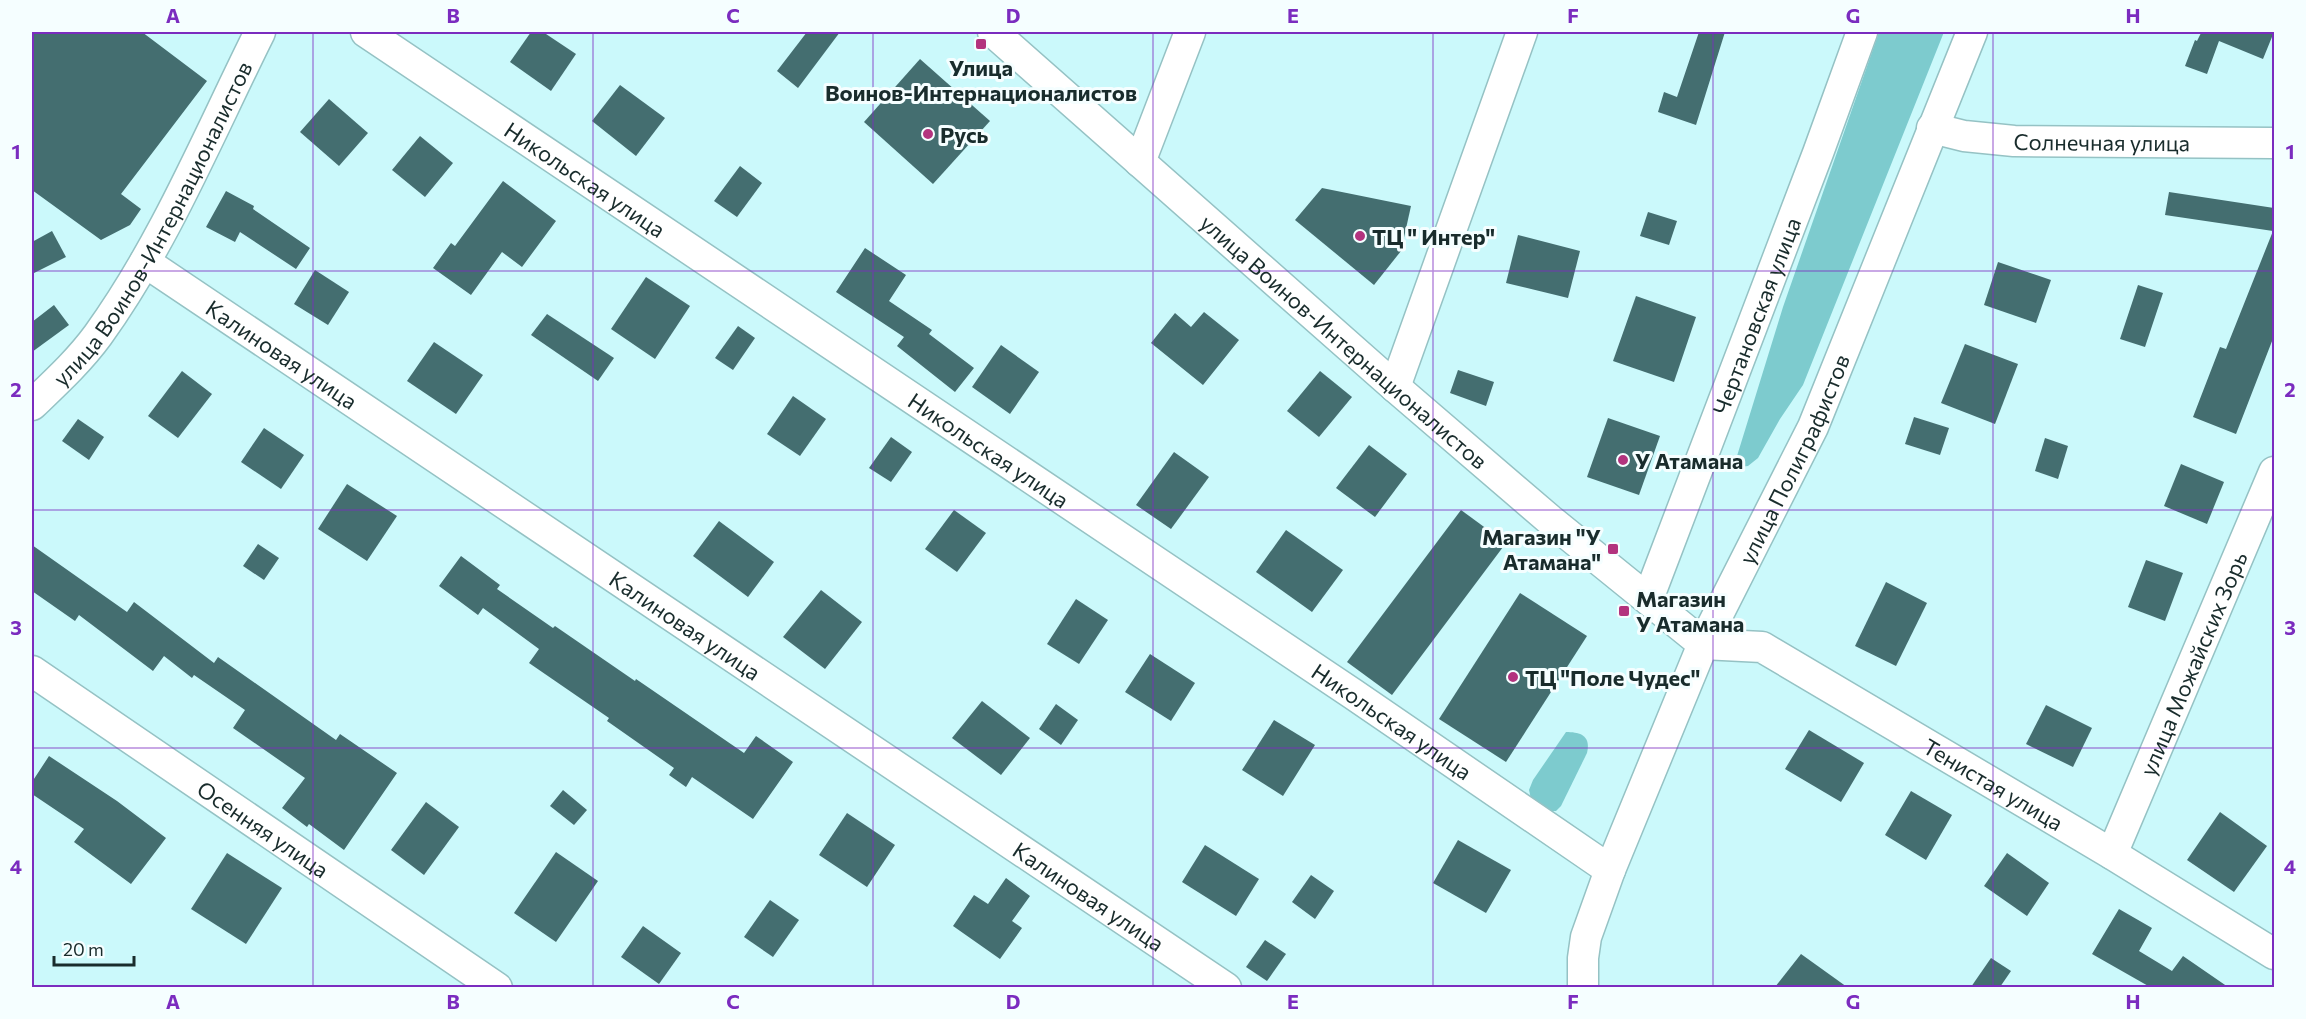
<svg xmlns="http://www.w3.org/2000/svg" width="2306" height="1019" font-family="Commissioner,sans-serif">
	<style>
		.green { fill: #7dcbce }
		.building { fill: #446e70 }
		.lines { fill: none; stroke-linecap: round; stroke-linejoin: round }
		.minor-casing { stroke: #95c2c4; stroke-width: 33 }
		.minor { stroke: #fff; stroke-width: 30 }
		.grid { fill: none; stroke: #7b2cbf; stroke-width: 1.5; stroke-opacity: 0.55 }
		.poi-dot { fill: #b3337e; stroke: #f5feff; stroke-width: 2 }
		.labels { text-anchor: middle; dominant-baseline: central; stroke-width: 6; stroke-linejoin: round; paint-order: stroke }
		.poi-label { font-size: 22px; font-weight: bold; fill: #192c2c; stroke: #f5feff; text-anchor: start }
		.street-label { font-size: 22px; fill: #192c2c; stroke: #f5feff }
		.neatline { fill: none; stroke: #7b2cbf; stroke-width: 2 }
		.grid-label { font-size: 20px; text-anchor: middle; font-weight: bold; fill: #7b2cbf }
	</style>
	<rect width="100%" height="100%" fill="#cbf9fb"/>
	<g class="green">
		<polygon points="1879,32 1944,32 1803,385 1780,419 1758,458 1748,466 1740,467 1737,456 1783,307"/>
		<path d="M 1566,732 C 1581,732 1591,736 1587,753 L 1561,806 L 1556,811 L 1545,811 L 1531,799 L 1529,790 L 1533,780 Z"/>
	</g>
	<g class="building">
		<polygon points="32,32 142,32 207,81 121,194 141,209 130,225 101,240 32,190"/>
		<polygon points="531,32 543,32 576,54 551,91 510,62"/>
		<polygon points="807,32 840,32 798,88 777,71"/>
		<polygon points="1699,32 1725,32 1696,125 1658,112 1664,92 1677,97"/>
		<polygon points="2198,32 2274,32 2263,59 2219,41 2207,74 2185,66 2195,40 2197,41 2201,33"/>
		<polygon points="920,59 990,121 933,184 864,122"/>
		<polygon points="620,85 665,118 636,156 592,121"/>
		<polygon points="329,99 368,133 339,166 300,132"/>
		<polygon points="420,136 453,163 425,197 392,170"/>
		<polygon points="740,166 762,183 737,217 714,201"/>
		<polygon points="503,181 556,221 522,267 502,252 471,295 433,268 451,243 455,246"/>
		<polygon points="1322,188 1411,206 1401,251 1374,285 1295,220"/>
		<polygon points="226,191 254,206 253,209 310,248 296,269 240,232 235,242 206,227"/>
		<polygon points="2169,192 2274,208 2274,336 2236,434 2193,417 2220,347 2226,349 2273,231 2165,215"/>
		<polygon points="1648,212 1677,221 1669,245 1640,236"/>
		<polygon points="52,231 66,257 32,274 32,242"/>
		<polygon points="1518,235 1580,251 1568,298 1506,283"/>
		<polygon points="865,248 906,275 889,301 932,330 929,334 974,368 955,392 897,346 904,337 836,292"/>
		<polygon points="1998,262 2051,280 2036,323 1984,305"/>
		<polygon points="315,270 349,292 328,325 294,304"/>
		<polygon points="646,277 690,306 655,359 611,329"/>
		<polygon points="2138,285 2163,293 2145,347 2120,339"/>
		<polygon points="1636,296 1696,317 1674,382 1613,361"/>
		<polygon points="54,305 69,325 32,352 32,322"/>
		<polygon points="1204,312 1239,340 1203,385 1151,343 1175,313 1191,327"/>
		<polygon points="547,314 614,358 598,381 531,335"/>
		<polygon points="738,326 755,338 733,370 715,358"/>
		<polygon points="434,342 483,375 456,414 407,381"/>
		<polygon points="1965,344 2018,364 1995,424 1941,403"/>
		<polygon points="1001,345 1039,372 1010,414 972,387"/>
		<polygon points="1458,370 1494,382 1486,406 1450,393"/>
		<polygon points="182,371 212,394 178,438 148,416"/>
		<polygon points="1320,371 1352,397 1319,437 1287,411"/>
		<polygon points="793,396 826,419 800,456 767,434"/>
		<polygon points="1914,417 1949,428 1940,455 1905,444"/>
		<polygon points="1608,418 1660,436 1639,495 1587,477"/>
		<polygon points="78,419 104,437 89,460 62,441"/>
		<polygon points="264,428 304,455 281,489 241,462"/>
		<polygon points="891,437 912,452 891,482 869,468"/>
		<polygon points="2045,438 2068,446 2058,479 2035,471"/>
		<polygon points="1369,445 1407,474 1375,517 1336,488"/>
		<polygon points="1174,452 1209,477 1171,529 1136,505"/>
		<polygon points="2181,464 2224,482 2207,524 2164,506"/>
		<polygon points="347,484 397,516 367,561 318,529"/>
		<polygon points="954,510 986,533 957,572 925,549"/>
		<polygon points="1461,510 1506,543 1392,695 1347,662"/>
		<polygon points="719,521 774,562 748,597 693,556"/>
		<polygon points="1286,530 1343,570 1312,612 1256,572"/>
		<polygon points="258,544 279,558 264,580 243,566"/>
		<polygon points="32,545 127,612 134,602 214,663 218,657 336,740 340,734 397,773 344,850 309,824 307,827 282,808 305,778 233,728 245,710 194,675 192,678 164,656 153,671 79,615 75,621 32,591"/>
		<polygon points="461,556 500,585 497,589 553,628 555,626 635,681 636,679 744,753 756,736 793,762 753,819 692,777 686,787 669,775 674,768 607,721 609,718 529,663 539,649 483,608 478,615 439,586"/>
		<polygon points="2146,560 2183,573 2165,621 2128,607"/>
		<polygon points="1886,582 1927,603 1896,666 1855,646"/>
		<polygon points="821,590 862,622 825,669 783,637"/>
		<polygon points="1520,593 1587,636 1506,762 1439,719"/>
		<polygon points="1076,599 1108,620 1079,664 1047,644"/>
		<polygon points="1150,654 1195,683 1171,721 1125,692"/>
		<polygon points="982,701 1030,738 1001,775 952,738"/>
		<polygon points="1056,704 1078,720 1061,745 1039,729"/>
		<polygon points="2046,705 2092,728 2073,767 2026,744"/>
		<polygon points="1274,720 1315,745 1283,796 1242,770"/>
		<polygon points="1809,730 1864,763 1841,802 1785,769"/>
		<polygon points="49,756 117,801 166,838 131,884 74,842 84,829 32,794 32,782"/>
		<polygon points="563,790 587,810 574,825 550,806"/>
		<polygon points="1911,791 1952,815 1926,860 1885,835"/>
		<polygon points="426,802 459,827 424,875 391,850"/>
		<polygon points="2220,812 2267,846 2234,892 2187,860"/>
		<polygon points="847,813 895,845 867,887 819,855"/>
		<polygon points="1458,840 1511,870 1486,913 1433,883"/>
		<polygon points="1205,845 1259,879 1236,916 1182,882"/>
		<polygon points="556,852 598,881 556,942 514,913"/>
		<polygon points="227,853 282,888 246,944 191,909"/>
		<polygon points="2007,853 2049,883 2027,916 1984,886"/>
		<polygon points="1311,875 1334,891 1315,919 1292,902"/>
		<polygon points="1006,878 1030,896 1012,921 1022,928 1000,959 953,926 974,895 988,904"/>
		<polygon points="770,900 799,920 773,957 744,937"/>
		<polygon points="2119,909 2152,928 2139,951 2172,971 2183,956 2228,987 2150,987 2092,954"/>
		<polygon points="643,926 681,953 659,984 621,957"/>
		<polygon points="1265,940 1286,954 1267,981 1246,967"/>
		<polygon points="1801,954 1847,987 1775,987"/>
		<polygon points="1991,958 2011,971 2000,987 1971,987"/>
	</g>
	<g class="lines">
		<g class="minor-casing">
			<g id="minor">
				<path id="s1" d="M 366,32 L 1353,694 L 1610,870"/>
				<path id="s2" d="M 993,32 L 1395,387 L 1550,520 L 1703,644"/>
				<path id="s3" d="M 1932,128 L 1964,136 L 2014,141 L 2274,143"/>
				<polyline points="1140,162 1190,32"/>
				<path id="s4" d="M 145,262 L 1226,988"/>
				<polyline points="1395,387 1522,32"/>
				<path id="s5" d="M 32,405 C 55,383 79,361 98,335 C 165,242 209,134 260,32"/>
				<path id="s6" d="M 1648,599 L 1818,153 L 1862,32"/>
				<path id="s7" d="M 1703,644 L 1762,647 L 2112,854 L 2274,954"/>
				<path id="s8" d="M 32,671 L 497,988"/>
				<path id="s9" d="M 2112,854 L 2274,472"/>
				<path id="s10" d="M 1583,988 L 1583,958 L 1586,937 L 1610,870 L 1703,644 L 1813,427 L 1972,32"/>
			</g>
		</g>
		<use href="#minor" class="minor"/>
	</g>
	<path class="grid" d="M 313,32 L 313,988M 593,32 L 593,988M 873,32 L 873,988M 1153,32 L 1153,988M 1433,32 L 1433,988M 1713,32 L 1713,988M 1993,32 L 1993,988M 32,271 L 2274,271M 32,510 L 2274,510M 32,748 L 2274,748"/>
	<g class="poi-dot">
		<rect x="975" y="38" width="12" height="12" rx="3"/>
		<circle cx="928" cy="134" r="6"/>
		<circle cx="1360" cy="236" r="6"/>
		<circle cx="1623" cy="460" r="6"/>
		<rect x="1607" y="543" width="12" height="12" rx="3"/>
		<rect x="1618" y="605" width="12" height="12" rx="3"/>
		<circle cx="1513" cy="677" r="6"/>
	</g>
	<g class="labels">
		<g class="poi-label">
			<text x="981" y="67" text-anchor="middle">Улица<tspan x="981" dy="25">Воинов-Интернационалистов</tspan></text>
			<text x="940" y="134">Русь</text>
			<text x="1372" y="236">ТЦ " Интер"</text>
			<text x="1635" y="460">У Атамана</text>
			<text x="1601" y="536" text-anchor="end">Магазин "У<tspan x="1601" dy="25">Атамана"</tspan></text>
			<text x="1636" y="598">Магазин<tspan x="1636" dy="25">У Атамана</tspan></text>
			<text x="1525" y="677">ТЦ "Поле Чудес"</text>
		</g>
		<g class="street-label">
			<text stroke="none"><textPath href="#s3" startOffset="171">Солнечная улица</textPath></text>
			<text stroke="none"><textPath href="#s1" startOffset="264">Никольская улица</textPath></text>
			<text stroke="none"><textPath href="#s5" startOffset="220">улица Воинов-Интернационалистов</textPath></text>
			<text stroke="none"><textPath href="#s6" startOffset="303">Чертановская улица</textPath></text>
			<text stroke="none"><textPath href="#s2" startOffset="468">улица Воинов-Интернационалистов</textPath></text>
			<text stroke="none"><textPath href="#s4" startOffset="165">Калиновая улица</textPath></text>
			<text stroke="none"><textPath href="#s1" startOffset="750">Никольская улица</textPath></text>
			<text stroke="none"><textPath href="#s10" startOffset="573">улица Полиграфистов</textPath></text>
			<text stroke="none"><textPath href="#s4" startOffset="651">Калиновая улица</textPath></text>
			<text stroke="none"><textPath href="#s9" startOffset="207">улица Можайских Зорь</textPath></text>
			<text stroke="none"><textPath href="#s1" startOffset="1236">Никольская улица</textPath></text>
			<text stroke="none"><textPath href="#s7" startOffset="328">Тенистая улица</textPath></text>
			<text stroke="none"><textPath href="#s8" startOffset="280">Осенняя улица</textPath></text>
			<text stroke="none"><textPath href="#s4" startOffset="1137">Калиновая улица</textPath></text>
		</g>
	</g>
	<rect width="2306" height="1019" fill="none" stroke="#f5feff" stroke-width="66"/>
	<path d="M54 956v9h80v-9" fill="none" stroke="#192c2c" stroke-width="3"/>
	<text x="63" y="956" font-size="18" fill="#192c2c" stroke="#f5feff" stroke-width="4.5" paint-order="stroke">20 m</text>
	<rect x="33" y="33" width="2240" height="953" class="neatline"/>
	<g class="grid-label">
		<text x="173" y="23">A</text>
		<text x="453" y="23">B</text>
		<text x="733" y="23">C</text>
		<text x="1013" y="23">D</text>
		<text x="1293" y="23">E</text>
		<text x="1573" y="23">F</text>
		<text x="1853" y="23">G</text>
		<text x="2133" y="23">H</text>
		<text x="16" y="159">1</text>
		<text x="2290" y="159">1</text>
		<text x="16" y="397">2</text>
		<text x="2290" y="397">2</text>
		<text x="16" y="635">3</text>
		<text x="2290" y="635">3</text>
		<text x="16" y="874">4</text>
		<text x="2290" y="874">4</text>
		<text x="173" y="1009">A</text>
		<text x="453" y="1009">B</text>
		<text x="733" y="1009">C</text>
		<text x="1013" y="1009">D</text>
		<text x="1293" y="1009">E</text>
		<text x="1573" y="1009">F</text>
		<text x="1853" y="1009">G</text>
		<text x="2133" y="1009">H</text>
	</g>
</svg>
